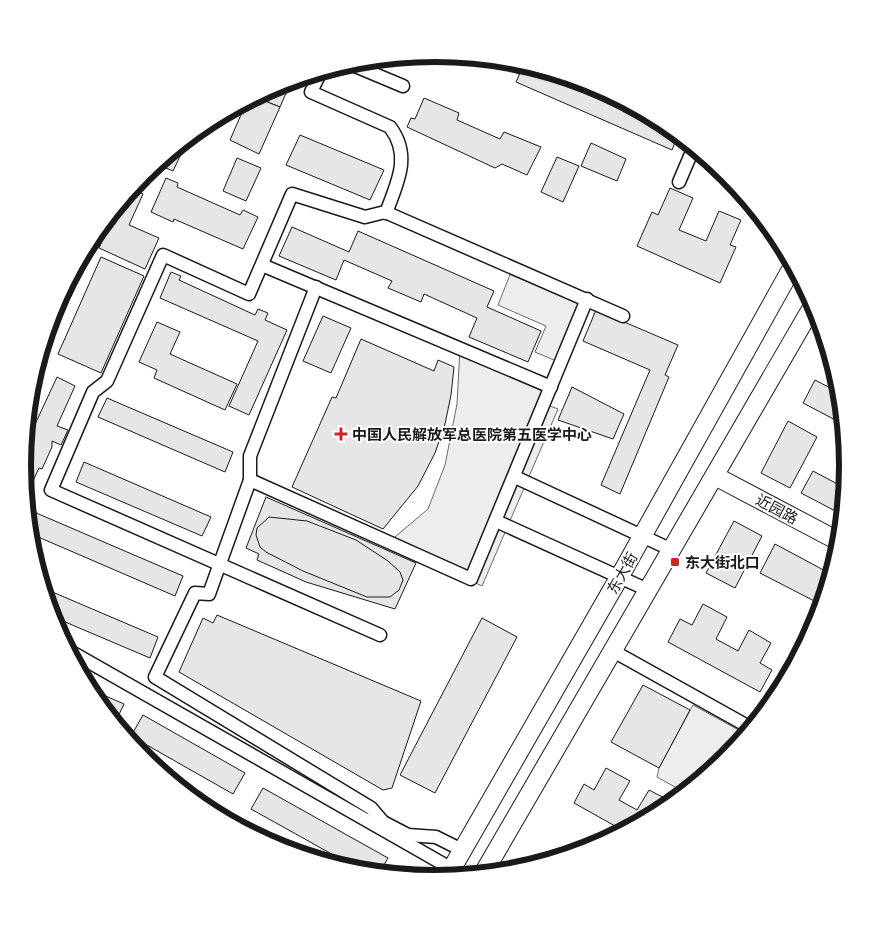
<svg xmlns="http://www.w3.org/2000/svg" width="870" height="932" font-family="Manrope,'Noto Sans SC',sans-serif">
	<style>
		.parking { fill: #ededed; stroke: #6a6a6a }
		.building { fill: #e6e6e6; stroke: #1a1a1a }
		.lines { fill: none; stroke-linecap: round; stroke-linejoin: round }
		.street-casing { stroke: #1a1a1a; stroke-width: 15 }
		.secondary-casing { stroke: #1a1a1a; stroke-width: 20 }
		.street { stroke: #fff; stroke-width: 12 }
		.secondary { stroke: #fff; stroke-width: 18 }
		.poi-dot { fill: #c62828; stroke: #fff; stroke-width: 2 }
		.labels { text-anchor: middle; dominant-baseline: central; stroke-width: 4; stroke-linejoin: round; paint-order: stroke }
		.poi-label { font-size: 15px; font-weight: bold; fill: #1a1a1a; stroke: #fff; text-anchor: start }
		.street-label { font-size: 15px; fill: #1a1a1a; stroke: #fff }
		.rim { fill: none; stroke: #1a1a1a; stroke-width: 6 }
	</style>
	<rect width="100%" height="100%" fill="#fff"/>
	<g class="parking">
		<polygon points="513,267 587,299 561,363 535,352 546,326 498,305"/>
		<polygon points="460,348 551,387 545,404 558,409 482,586 389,542 428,509 445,465 457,404"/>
		<polygon points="693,705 746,734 726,758 684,792 657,777 659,768"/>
	</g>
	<g class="building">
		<polygon points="496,59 516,61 523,64 519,74 494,63"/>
		<polygon points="524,64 556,74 664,123 678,135 672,150 516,82"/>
		<polygon points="289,81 290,84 280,107 255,97"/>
		<polygon points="255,97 280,107 259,154 230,140 247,101"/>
		<polygon points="424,98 459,113 457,120 500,139 504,132 541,147 527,175 502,164 495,168 407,127 411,118 415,119"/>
		<polygon points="300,135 384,170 370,200 286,165"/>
		<polygon points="189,137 173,171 156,164"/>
		<polygon points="591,143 626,159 617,181 581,166"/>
		<polygon points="557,157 579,166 563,202 541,192"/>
		<polygon points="237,158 261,168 246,201 223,191"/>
		<polygon points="166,178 178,183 177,187 240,215 243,210 258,217 243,249 174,219 173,222 151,212"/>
		<polygon points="670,188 693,198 679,230 706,241 719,211 741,220 730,245 736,247 720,283 637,246 652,212 658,215"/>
		<polygon points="132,189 143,194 129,225 159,238 145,269 99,248 117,207"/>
		<polygon points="292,227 349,252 358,231 494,291 487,307 541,331 528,362 469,337 477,318 424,294 421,302 388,288 392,281 344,260 336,280 279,256"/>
		<polygon points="101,257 144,276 101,373 58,354"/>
		<polygon points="77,265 48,328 54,308"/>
		<polygon points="171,272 181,276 179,280 255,315 258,309 268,313 265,320 287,330 249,415 229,406 258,341 160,298"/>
		<polygon points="596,310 678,345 665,375 669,377 620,494 601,485 650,370 583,341"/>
		<polygon points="323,316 351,328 331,373 303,361"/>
		<polygon points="157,322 180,332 170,354 237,384 225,410 154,378 157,370 139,362"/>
		<polygon points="361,339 434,371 438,360 454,367 451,395 445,424 435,453 418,486 383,529 292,487 332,397 336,398"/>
		<polygon points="57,377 75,386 57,426 68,430 61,445 52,441 52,447 42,469 39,468 33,481 24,476 24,448"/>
		<polygon points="815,380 840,393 843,424 803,403"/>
		<polygon points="572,387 624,414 613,439 558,420"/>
		<polygon points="107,398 233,452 225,472 98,417"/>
		<polygon points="788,421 817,437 790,488 761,473"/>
		<polygon points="84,462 211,517 202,536 76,482"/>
		<polygon points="813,471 845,488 843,515 801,493"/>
		<polygon points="266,497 416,563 395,609 306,582 257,560 259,554 246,548"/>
		<polygon points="27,509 183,576 175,596 29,533"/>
		<polygon points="269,517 307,521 356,540 388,561 400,572 403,580 399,590 390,597 367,597 303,571 266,552 260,547 256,535 257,528"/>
		<polygon points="734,521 762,536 735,588 706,573"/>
		<polygon points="775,544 831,574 822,605 760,573"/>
		<polygon points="43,588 158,637 150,658 51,616"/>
		<polygon points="703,604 727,617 716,639 738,651 749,630 771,643 760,663 772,670 760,692 668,642 680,619 692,625"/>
		<polygon points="217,615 421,701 392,788 383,790 179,672 203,618 213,623"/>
		<polygon points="482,618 517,637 435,793 400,775"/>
		<polygon points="82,677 96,683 92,690 124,704 115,723 92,695"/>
		<polygon points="643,685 690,710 659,768 611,742"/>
		<polygon points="143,715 245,773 233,794 131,736"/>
		<polygon points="606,768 630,781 619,800 637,810 649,790 672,802 624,831 574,803 584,784 594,790"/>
		<polygon points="263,788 388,858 379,873 362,871 251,809"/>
	</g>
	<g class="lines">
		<g class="street-casing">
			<g id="street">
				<polyline points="348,63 403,86"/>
				<path d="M 321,71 L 311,92 L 390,127 C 412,156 397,183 386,213"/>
				<polyline points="679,182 694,147"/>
				<polyline points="87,245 89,246"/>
				<polyline points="262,265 551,387"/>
				<polyline points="515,477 672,550"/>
				<polyline points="250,480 250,456 316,287"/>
				<polyline points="496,521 648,590"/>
				<polyline points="380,635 51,490 93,392 107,381 163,255 249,294 292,194 365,217 385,212 623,316"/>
				<polyline points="68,650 452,869"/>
				<polyline points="613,651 751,728"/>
				<polyline points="462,850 436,837 408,835 383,822 371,808 155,677 195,593 209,594 250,480 471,579 587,299"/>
			</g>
		</g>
		<g class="secondary-casing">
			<g id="secondary">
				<polyline points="715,476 840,542"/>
				<polyline points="483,874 814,304"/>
				<polyline points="447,877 620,576 793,266"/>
			</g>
		</g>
		<use href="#street" class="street"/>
		<use href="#secondary" class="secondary"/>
	</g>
	<g class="poi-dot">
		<path d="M338.5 426.5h5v5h5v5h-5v5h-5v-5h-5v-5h5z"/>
		<rect x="670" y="557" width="10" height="10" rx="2.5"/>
	</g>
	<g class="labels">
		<g class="poi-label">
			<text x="352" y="434">中国人民解放军总医院第五医学中心</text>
			<text x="685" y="562">东大街北口</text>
		</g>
		<g class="street-label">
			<text transform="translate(777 509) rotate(28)">近园路</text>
			<text transform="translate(622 573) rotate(-60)">东大街</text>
		</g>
	</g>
	<path d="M0 0H870V932H0ZM31 466a404 404 0 1 1 808 0a404 404 0 1 1-808 0Z" fill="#fff" fill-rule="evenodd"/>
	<path class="rim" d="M31 466a404 404 0 1 1 808 0a404 404 0 1 1-808 0Z"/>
</svg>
